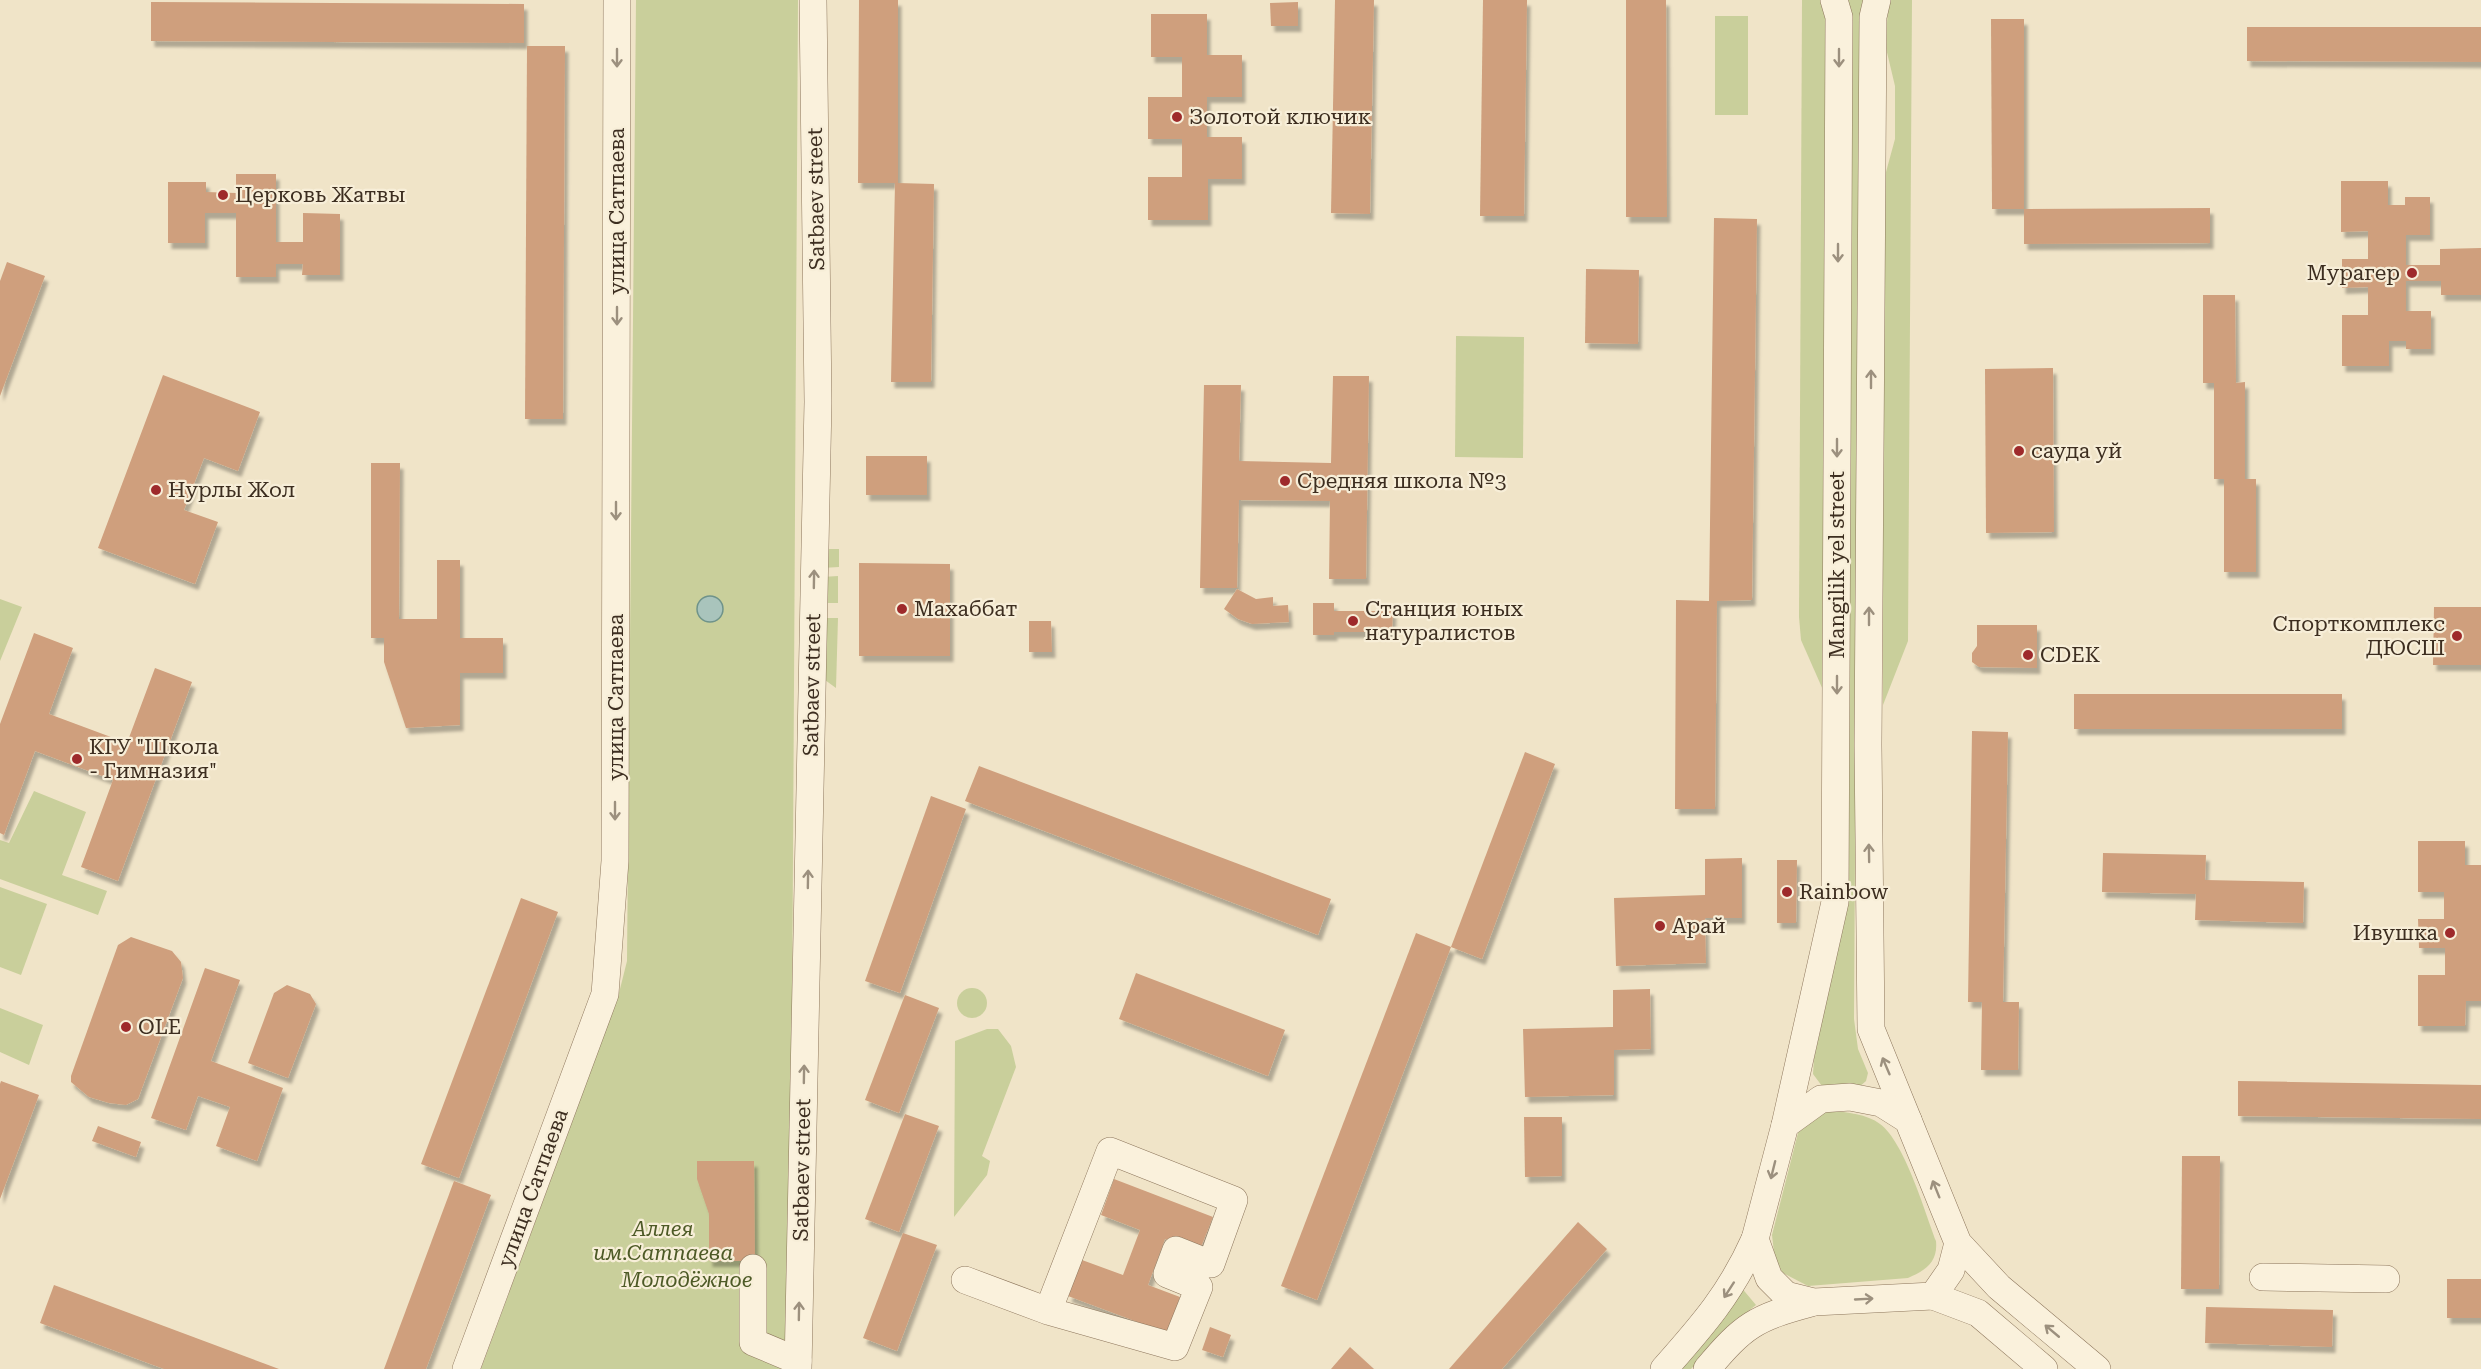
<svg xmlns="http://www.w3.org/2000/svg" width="2481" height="1369" font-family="'Roboto Serif',serif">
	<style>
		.green { fill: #c9cf9b }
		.water { fill: #a9c4bc; stroke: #6f938a; stroke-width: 1.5 }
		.building { fill: #cf9f7d; filter: url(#shadow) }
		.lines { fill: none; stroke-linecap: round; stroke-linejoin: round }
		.minor-casing { stroke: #8d765c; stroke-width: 28 }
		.minor { stroke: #faf1dc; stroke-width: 27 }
		.oneway { stroke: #9c907e }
		.poi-dot { fill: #9e2a2b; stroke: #f7eed8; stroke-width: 2 }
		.labels { text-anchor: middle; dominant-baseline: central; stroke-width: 4.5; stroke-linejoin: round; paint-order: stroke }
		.poi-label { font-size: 21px; fill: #3d2e20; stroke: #f7eed8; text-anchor: start }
		.street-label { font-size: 21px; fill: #3d2e20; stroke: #f7eed8 }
		.park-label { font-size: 21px; font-style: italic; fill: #4d5a26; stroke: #f7eed8 }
	</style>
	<defs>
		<filter id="shadow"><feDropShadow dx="3.5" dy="6" stdDeviation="1.5" flood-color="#0004"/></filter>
	</defs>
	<rect width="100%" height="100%" fill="#f0e4c8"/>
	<g class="green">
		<polygon points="636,0 798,0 790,1369 481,1369 618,997 627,961"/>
		<polygon points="1802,0 1823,0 1828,25 1827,699 1801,640 1799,617"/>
		<polygon points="1844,0 1863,0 1860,42 1854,1019 1858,1049 1868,1073 1866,1081 1858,1088 1822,1086 1813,1074 1814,1058 1839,943"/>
		<polygon points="1889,0 1912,0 1908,641 1883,705 1883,183 1895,139 1895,86 1885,44"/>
		<rect x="1715" y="16" width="33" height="99"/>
		<polygon points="1456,336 1524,337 1523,458 1455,457"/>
		<polygon points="822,549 839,549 839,567 822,568"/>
		<polygon points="838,576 838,603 822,603 822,577"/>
		<polygon points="0,599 22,607 0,661"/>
		<polygon points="822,618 838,618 836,688 825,680"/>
		<polygon points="34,791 86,812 62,875 107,891 98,915 0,879 0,840 9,843"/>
		<polygon points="0,887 47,904 21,975 0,967"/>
		<circle cx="972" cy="1003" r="15"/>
		<polygon points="0,1008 43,1025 29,1065 0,1052"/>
		<polygon points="987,1029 998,1029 1011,1046 1016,1067 982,1156 990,1161 987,1175 954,1217 955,1041"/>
		<path d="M 1831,1111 C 1847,1112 1867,1114 1880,1124 C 1904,1141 1925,1212 1936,1241 C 1938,1262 1926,1270 1908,1278 L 1808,1286 L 1783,1273 L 1775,1261 L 1772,1235 L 1798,1133 L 1805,1119 Z"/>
		<polygon points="1740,1286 1756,1305 1728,1327 1691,1369 1677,1369"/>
	</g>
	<circle class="water" cx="710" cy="609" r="13"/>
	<g class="building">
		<polygon points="859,0 898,0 898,183 934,184 931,382 891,382 895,183 858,183"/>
		<polygon points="1335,0 1374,0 1370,214 1331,213"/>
		<polygon points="1483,0 1527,0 1524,216 1480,216"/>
		<polygon points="1626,0 1666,0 1667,217 1626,217"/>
		<polygon points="151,2 524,4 524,43 151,41"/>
		<polygon points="1298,2 1298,26 1271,26 1270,3"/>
		<polygon points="1151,14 1207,14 1207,55 1242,55 1242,97 1207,97 1207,137 1242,137 1242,179 1208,179 1208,220 1148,220 1148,177 1182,177 1182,139 1148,139 1148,97 1182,97 1182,57 1151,57"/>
		<polygon points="1991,19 2024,19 2024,209 1992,209"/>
		<polygon points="2247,27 2481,27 2481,62 2247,61"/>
		<polygon points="527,46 565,46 563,419 525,419"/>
		<polygon points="236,174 276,174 276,242 303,242 303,213 340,214 340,275 302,275 303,264 276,264 276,277 236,277 236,213 205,213 205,243 168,243 168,182 206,182 206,192 236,193"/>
		<polygon points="2341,181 2388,181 2388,205 2405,205 2405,197 2430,197 2430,235 2406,235 2406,265 2440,265 2440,249 2481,248 2481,295 2441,295 2441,281 2406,281 2406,311 2431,311 2431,349 2406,349 2406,341 2389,341 2389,366 2342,366 2342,315 2368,315 2368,287 2342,288 2342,259 2368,259 2368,231 2341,232"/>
		<polygon points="2210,208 2210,243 2024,244 2024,209"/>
		<polygon points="1714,218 1757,219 1752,600 1717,601 1715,809 1675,809 1676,600 1709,601"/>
		<polygon points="7,262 45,276 0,396 0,281"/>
		<polygon points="1586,269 1639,270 1638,344 1585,343"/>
		<polygon points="2203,295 2235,295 2236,383 2245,382 2245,479 2256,479 2256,572 2224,572 2224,479 2214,479 2214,383 2203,383"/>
		<polygon points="2053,368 2054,532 1986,533 1985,369"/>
		<polygon points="163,375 260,412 238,471 204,458 184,510 218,522 195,584 98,548"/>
		<polygon points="1333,376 1369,376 1366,579 1329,579 1330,501 1239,500 1237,588 1200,588 1204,385 1241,385 1239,461 1331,463"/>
		<rect x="866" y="456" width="61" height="39"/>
		<polygon points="371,463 400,463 399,619 437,619 437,560 460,560 460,638 503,638 503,673 460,673 460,725 406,728 384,662 384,638 371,638"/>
		<polygon points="859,563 950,564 950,656 859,656"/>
		<polygon points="1237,589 1256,599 1273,597 1273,606 1288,605 1289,622 1252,624 1238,619 1224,609"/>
		<polygon points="1313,603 1334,603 1334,611 1393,611 1392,632 1334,632 1334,635 1313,635"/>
		<polygon points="2434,607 2481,607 2481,665 2433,665"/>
		<polygon points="1029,621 1051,621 1052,652 1029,652"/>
		<polygon points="1977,625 2037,625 2037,668 1979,667 1972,662 1972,653 1977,646"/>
		<polygon points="34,633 73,648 49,714 127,743 155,668 192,682 118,881 81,867 113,780 35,751 4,835 0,833 0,724"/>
		<rect x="2074" y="694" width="268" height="35"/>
		<polygon points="1972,731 2008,732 2003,1002 2019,1002 2018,1070 1981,1070 1982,1002 1968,1002"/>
		<polygon points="1525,752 1555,764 1482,959 1451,947"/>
		<polygon points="979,766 1331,899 1318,935 965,801"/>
		<polygon points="931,796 966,809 900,993 865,981"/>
		<polygon points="2418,841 2465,841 2465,865 2481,865 2481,1001 2466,1001 2465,1026 2418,1026 2418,975 2445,975 2445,948 2419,948 2418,919 2444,919 2444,892 2418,892"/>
		<polygon points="2103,853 2206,855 2205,880 2304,882 2303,923 2195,920 2196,894 2102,892"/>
		<polygon points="1742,858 1742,918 1705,918 1706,963 1616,966 1614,898 1705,895 1705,859"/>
		<polygon points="1777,860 1797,860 1796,923 1777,923"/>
		<polygon points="521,898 558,912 459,1178 421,1164"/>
		<polygon points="1416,933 1451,947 1317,1300 1281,1286"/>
		<polygon points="131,937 172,951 181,962 183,978 138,1099 126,1105 109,1103 89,1097 71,1082 71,1076 118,945"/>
		<polygon points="205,968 240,980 211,1061 283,1088 257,1161 216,1146 230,1107 198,1096 186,1130 151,1118"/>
		<polygon points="1136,973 1285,1030 1268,1076 1119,1019"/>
		<polygon points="287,985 310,994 316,1004 288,1078 248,1063 274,993"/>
		<polygon points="1650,989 1651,1049 1614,1050 1614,1095 1525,1097 1523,1029 1613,1027 1613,990"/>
		<polygon points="905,995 939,1008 899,1113 865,1100"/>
		<polygon points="1,1081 39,1095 0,1199 0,1084"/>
		<polygon points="2238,1081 2481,1085 2481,1119 2238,1116"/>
		<polygon points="905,1114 939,1126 899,1232 865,1219"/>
		<polygon points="1524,1117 1562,1117 1562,1176 1525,1177"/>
		<polygon points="98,1126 141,1142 136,1157 92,1141"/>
		<polygon points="2182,1156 2220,1156 2219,1289 2181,1289"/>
		<polygon points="697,1161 754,1161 755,1261 709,1261 709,1214 697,1179"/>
		<polygon points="1114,1179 1213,1217 1199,1252 1165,1239 1148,1285 1180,1297 1167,1333 1068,1296 1082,1260 1123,1275 1140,1230 1101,1215"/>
		<polygon points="454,1181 491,1195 426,1369 384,1369"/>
		<polygon points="1578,1222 1607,1249 1502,1369 1449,1369"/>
		<polygon points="903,1233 937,1245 897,1351 863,1338"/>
		<rect x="2447" y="1279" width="34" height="39"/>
		<polygon points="54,1285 279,1369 164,1369 40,1323"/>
		<polygon points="2206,1307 2333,1310 2332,1347 2205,1343"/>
		<polygon points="1210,1327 1231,1335 1223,1357 1202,1350"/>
		<polygon points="1350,1347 1374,1369 1331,1369"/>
	</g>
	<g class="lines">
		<g class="minor-casing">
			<g id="minor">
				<polyline points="1877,0 1873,17 1868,745 1871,1029 1908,1120"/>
				<polyline points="1785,1125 1835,902 1839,17 1834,0"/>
				<polyline points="1958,1243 1951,1270 1933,1296 1814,1302 1786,1295 1769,1278 1755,1239 1785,1125 1821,1099 1850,1097 1881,1103 1908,1120 1958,1243 1999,1287 2097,1369"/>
				<polyline points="753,1268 753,1342 798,1361"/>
				<polyline points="2263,1277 2386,1279"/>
				<polyline points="965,1280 1048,1311 1110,1151 1234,1200 1211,1264 1176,1250 1167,1274 1199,1287 1175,1347 1048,1311"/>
				<polyline points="1933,1296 1978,1313 2044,1369"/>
				<polyline points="466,1369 605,994 615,861 617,0"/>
				<polyline points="798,1369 818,402 813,0"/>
				<path d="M 1664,1369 C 1703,1325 1731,1293 1755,1239"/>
				<path d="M 1707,1369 C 1744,1325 1755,1318 1811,1303"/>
			</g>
		</g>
		<use href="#minor" class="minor"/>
	</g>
	<defs><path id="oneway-shaft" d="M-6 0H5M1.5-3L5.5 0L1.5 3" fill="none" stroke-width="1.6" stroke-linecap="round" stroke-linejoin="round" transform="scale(1.5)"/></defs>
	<g class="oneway">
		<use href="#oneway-shaft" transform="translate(617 58) rotate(90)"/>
		<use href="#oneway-shaft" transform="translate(1839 58) rotate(90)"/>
		<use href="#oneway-shaft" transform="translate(1838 253) rotate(90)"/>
		<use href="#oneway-shaft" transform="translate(617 316) rotate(90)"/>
		<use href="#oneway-shaft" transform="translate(1871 379) rotate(-90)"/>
		<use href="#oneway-shaft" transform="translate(1837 448) rotate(90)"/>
		<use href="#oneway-shaft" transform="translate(616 511) rotate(90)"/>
		<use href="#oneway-shaft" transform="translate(814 579) rotate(-89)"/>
		<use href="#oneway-shaft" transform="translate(1869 616) rotate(-90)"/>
		<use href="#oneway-shaft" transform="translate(1837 685) rotate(90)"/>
		<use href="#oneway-shaft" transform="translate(615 811) rotate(90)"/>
		<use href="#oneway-shaft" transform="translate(1869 853) rotate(-91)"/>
		<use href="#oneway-shaft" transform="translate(808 879) rotate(-89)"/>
		<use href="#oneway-shaft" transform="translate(1886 1066) rotate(-113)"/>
		<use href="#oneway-shaft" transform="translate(804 1074) rotate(-89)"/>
		<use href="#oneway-shaft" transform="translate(1773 1170) rotate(104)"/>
		<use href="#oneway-shaft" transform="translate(1936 1189) rotate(-112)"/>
		<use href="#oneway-shaft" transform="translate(1729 1290) rotate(123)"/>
		<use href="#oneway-shaft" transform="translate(1864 1299) rotate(-3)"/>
		<use href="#oneway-shaft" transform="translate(799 1311) rotate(-89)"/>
		<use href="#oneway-shaft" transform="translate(2052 1331) rotate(-140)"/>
	</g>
	<g class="poi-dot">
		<circle cx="1177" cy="117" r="6"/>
		<circle cx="223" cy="195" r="6"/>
		<circle cx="2412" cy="273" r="6"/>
		<circle cx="2019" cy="451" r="6"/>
		<circle cx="1285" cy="481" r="6"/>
		<circle cx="156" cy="490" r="6"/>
		<circle cx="902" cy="609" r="6"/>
		<circle cx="1353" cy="621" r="6"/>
		<circle cx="2457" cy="636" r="6"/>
		<circle cx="2028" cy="655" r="6"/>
		<circle cx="77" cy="759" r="6"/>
		<circle cx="1787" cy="892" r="6"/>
		<circle cx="1660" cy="926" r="6"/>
		<circle cx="2450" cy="933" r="6"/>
		<circle cx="126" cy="1027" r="6"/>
	</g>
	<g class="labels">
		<g class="poi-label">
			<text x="1189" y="117">Золотой ключик</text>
			<text x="235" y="195">Церковь Жатвы</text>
			<text x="2400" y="273" text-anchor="end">Мурагер</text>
			<text x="2031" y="451">сауда уй</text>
			<text x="1297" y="481">Средняя школа №3</text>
			<text x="168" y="490">Нурлы Жол</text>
			<text x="914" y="609">Махаббат</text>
			<text x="1365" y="609">Станция юных<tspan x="1365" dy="24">натуралистов</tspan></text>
			<text x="2445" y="624" text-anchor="end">Спорткомплекс<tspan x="2445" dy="24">ДЮСШ</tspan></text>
			<text x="2040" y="655">CDEK</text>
			<text x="89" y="747">КГУ "Школа<tspan x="89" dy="24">- Гимназия"</tspan></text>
			<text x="1799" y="892">Rainbow</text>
			<text x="1672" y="926">Арай</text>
			<text x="2438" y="933" text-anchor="end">Ивушка</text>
			<text x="138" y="1027">OLE</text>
		</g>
		<g class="street-label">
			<text transform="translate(816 199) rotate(-91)">Satbaev street</text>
			<text transform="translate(617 211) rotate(-90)">улица Сатпаева</text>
			<text transform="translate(1837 565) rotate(-90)">Mangilik yel street</text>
			<text transform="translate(812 685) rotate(-89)">Satbaev street</text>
			<text transform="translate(616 697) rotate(-90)">улица Сатпаева</text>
			<text transform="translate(802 1170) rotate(-89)">Satbaev street</text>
			<text transform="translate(533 1188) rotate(-70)">улица Сатпаева</text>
		</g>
		<g class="park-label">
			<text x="663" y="1229">Аллея<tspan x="663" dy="24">им.Сатпаева</tspan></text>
			<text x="687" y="1280">Молодёжное</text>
		</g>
	</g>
</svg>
